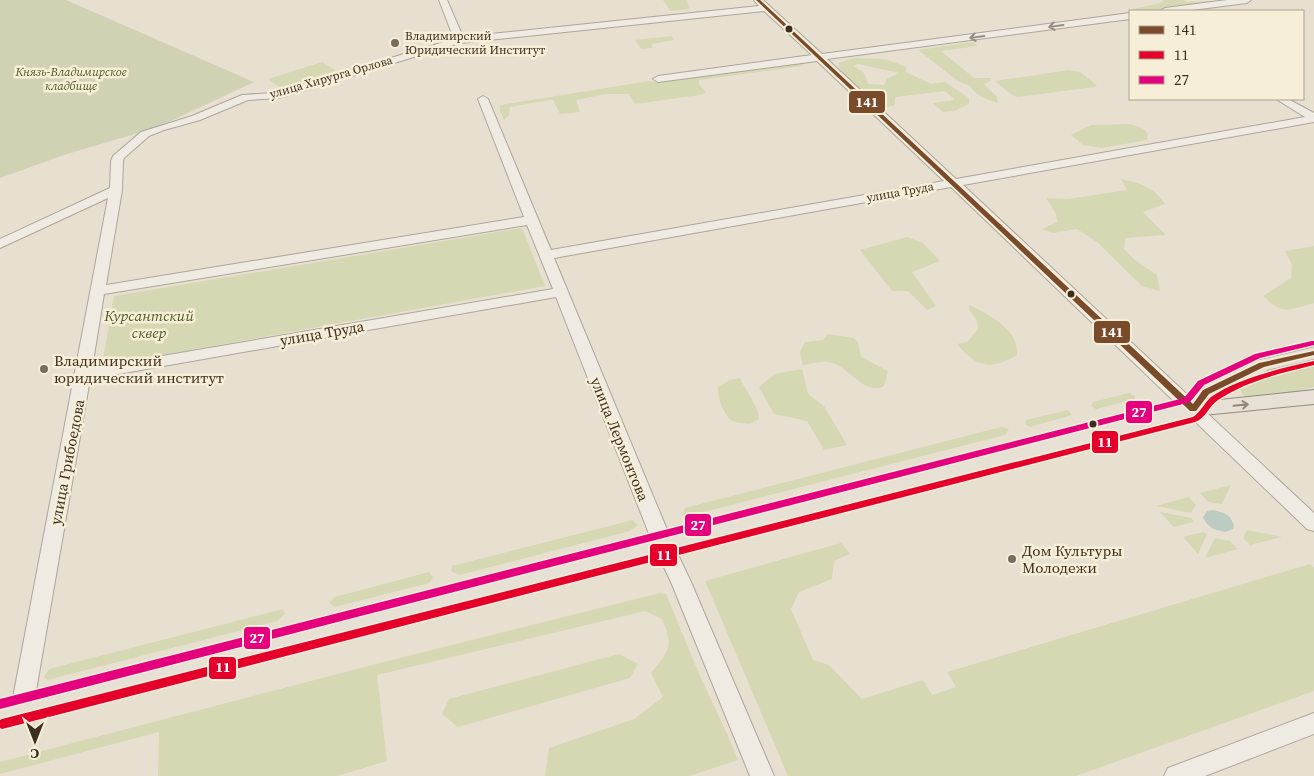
<svg xmlns="http://www.w3.org/2000/svg" width="1314" height="776" font-family="'Source Serif 4',serif">
	<style>
		.green { fill: #d6d7b3; fill-rule: evenodd }
		.cemetery { fill: #d1d1b3 }
		.water { fill: #bcccc2 }
		.lines { fill: none; stroke-linecap: round; stroke-linejoin: round }
		.minor-casing { stroke: #ada599; stroke-width: 2 }
		.major-casing { stroke: #928b80; stroke-width: 2 }
		.minor { fill: #efebe3; fill-rule: evenodd }
		.major { fill: #e6e1d4; fill-rule: evenodd }
		.bus-1-casing { stroke: #f7eed8; stroke-width: 3 }
		.bus-2-casing { stroke: #f7eed8; stroke-width: 3 }
		.bus-3-casing { stroke: #f7eed8; stroke-width: 3 }
		.bus-1 { fill: #7a4b2a; fill-rule: evenodd }
		.bus-2 { fill: #e4002b; fill-rule: evenodd }
		.bus-3 { fill: #e5007d; fill-rule: evenodd }
		.oneway { stroke: #968c82 }
		.oneway2 { stroke: #92887a }
		.bus-dot { fill: #3d2e20; stroke: #f7eed8; stroke-width: 2 }
		.poi-dot { fill: #786c5e; stroke: #f7eed8; stroke-width: 2 }
		.labels { text-anchor: middle; dominant-baseline: central; stroke-width: 5; stroke-linejoin: round; paint-order: stroke }
		.far-poi-label { font-size: 12px; fill: #3d2e20; stroke: #f7eed8; text-anchor: start }
		.far-park-label { font-size: 12px; font-style: italic; fill: #4d5a26; stroke: #f7eed8 }
		.far-street-label { font-size: 12px; fill: #3d2e20; stroke: #f7eed8 }
		.park-label { font-size: 15px; font-style: italic; fill: #4d5a26; stroke: #f7eed8 }
		.street-label { font-size: 15px; fill: #3d2e20; stroke: #f7eed8 }
		.poi-label { font-size: 15px; fill: #3d2e20; stroke: #f7eed8; text-anchor: start }
		.line-badge { stroke: #f7eed8; stroke-width: 2 }
		.badge-label { font-size: 14px; text-anchor: middle; font-weight: bold; fill: #fff }
	</style>
	<rect width="100%" height="100%" fill="#e7e0d1"/>
	<g class="green">
		<polygon points="663,0 687,0 689,9 670,11"/>
		<polygon points="1162,0 1183,0 1187,2 1239,0 1144,11 1133,11 1134,9 1164,2"/>
		<polygon points="672,36 674,40 652,44 652,48 641,49 635,40"/>
		<path d="M 973,42 L 978,46 L 941,51 L 974,78 L 992,78 L 990,81 L 984,84 L 997,97 L 998,103 C 987,100 975,95 970,86 L 958,81 L 918,50 Z"/>
		<path d="M 854,58 L 886,59 L 906,67 L 906,72 L 931,84 L 945,82 L 969,98 L 969,104 L 954,111 L 943,112 L 933,103 L 955,100 L 945,91 L 895,97 L 895,105 L 884,108 C 870,100 843,79 838,63 ZM 858,64 L 899,73 L 887,79 L 884,85 L 868,84 L 864,73 L 854,66 Z"/>
		<polygon points="322,62 336,71 281,88 268,79"/>
		<polygon points="799,63 803,64 802,66 699,80 699,84 706,93 700,95 635,104 629,94 606,94 576,100 580,112 560,114 553,100 549,100 510,107 509,115 504,120 500,111 500,105 649,81 660,83 665,80"/>
		<polygon points="1069,70 1080,72 1097,85 1094,87 1018,97 1012,95 995,81"/>
		<polygon points="1131,124 1144,129 1148,134 1147,140 1102,148 1083,145 1071,135 1091,125"/>
		<path d="M 1121,179 C 1140,183 1154,187 1165,204 L 1143,212 L 1166,235 L 1125,238 L 1124,249 L 1136,261 L 1157,275 L 1160,291 L 1142,286 L 1097,242 L 1077,229 L 1053,233 L 1042,229 L 1058,222 L 1055,212 L 1046,198 L 1068,199 L 1127,190 Z"/>
		<polygon points="522,228 545,286 102,366 114,296"/>
		<polygon points="907,237 923,243 940,261 912,272 936,306 927,310 908,291 892,291 860,250"/>
		<path d="M 1314,246 L 1314,303 C 1288,310 1284,316 1263,296 L 1291,278 L 1292,265 L 1285,251 Z"/>
		<path d="M 970,305 C 989,315 1020,330 1017,355 C 990,371 976,367 957,344 L 967,342 L 978,329 L 977,321 L 969,309 Z"/>
		<path d="M 828,334 L 854,338 L 858,342 L 861,357 L 888,371 L 884,386 C 864,397 848,364 828,362 C 820,361 811,364 803,365 L 800,352 L 805,342 L 823,340 Z"/>
		<path d="M 1314,363 L 1314,387 C 1297,391 1266,401 1249,398 C 1243,397 1241,392 1239,387 C 1253,372 1294,368 1314,363 Z"/>
		<polygon points="802,369 808,394 824,406 847,445 824,450 807,421 774,414 759,387 775,374"/>
		<path d="M 740,378 C 745,390 759,407 759,419 L 750,424 C 745,423 738,423 733,421 C 724,417 717,396 718,387 L 730,380 Z"/>
		<polygon points="1129,393 1135,396 1135,399 1096,409 1091,406 1093,402"/>
		<polygon points="1068,410 1072,415 1030,427 1025,424 1026,420"/>
		<polygon points="1001,427 1009,429 1005,435 692,515 682,515 685,508"/>
		<polygon points="1231,485 1222,504 1208,502 1200,493"/>
		<polygon points="1189,497 1196,505 1191,513 1156,506"/>
		<polygon points="1160,512 1192,518 1193,522 1174,527"/>
		<polygon points="633,520 638,525 630,531 459,575 451,571 452,566"/>
		<polygon points="1247,530 1282,537 1250,545 1243,538"/>
		<polygon points="1203,532 1207,534 1198,554 1183,537"/>
		<polygon points="1215,538 1230,541 1238,549 1205,558"/>
		<polygon points="841,543 850,554 834,561 832,579 799,592 791,609 813,660 829,665 862,699 923,680 932,695 956,687 947,672 1310,564 1314,568 1314,691 1076,776 788,776 705,581"/>
		<polygon points="429,572 433,578 429,583 335,607 329,603 335,597"/>
		<path d="M 660,593 L 666,594 L 700,676 L 729,738 L 738,760 L 689,776 L 545,776 L 549,748 L 634,719 L 663,697 L 651,673 C 669,650 674,648 662,619 L 645,611 L 377,675 L 387,761 L 337,776 L 158,776 L 159,732 L 0,774 L 0,762 L 376,664 Z"/>
		<polygon points="283,609 285,614 277,621 47,680 44,677 49,669"/>
		<polygon points="619,654 638,664 630,678 458,727 442,714 449,699"/>
	</g>
	<polygon class="cemetery" points="0,0 66,0 254,82 158,127 64,155 0,178"/>
	<polygon class="water" points="1213,510 1224,513 1230,517 1234,525 1233,529 1225,532 1213,529 1206,523 1203,517 1207,511"/>
	<g class="lines">
		<g class="minor-casing">
			<g id="minor">
				<path d="M 439,0 L 447,0 L 463,37 L 759,6 L 754,0 L 763,0 L 822,54 L 1130,13 L 1130,19 L 827,59 L 956,179 L 1305,117 L 1276,99 L 1288,99 L 1314,113 L 1314,122 L 963,185 L 1314,513 L 1314,531 L 1307,529 L 951,187 L 554,258 L 673,544 L 691,582 L 774,776 L 750,776 L 671,582 L 653,544 L 556,297 L 90,379 L 33,708 L 30,715 L 22,718 L 14,715 L 11,708 L 108,198 L 0,248 L 0,239 L 110,188 L 111,161 L 113,156 L 141,132 L 192,116 L 242,95 L 274,93 L 454,39 ZM 764,11 L 812,55 L 658,76 L 653,79 L 658,82 L 817,61 L 944,181 L 551,250 L 488,99 L 483,96 L 478,99 L 524,217 L 106,285 L 122,190 L 123,161 L 124,158 L 149,136 L 164,130 L 200,120 L 248,100 L 279,98 L 460,43 ZM 527,225 L 553,289 L 92,368 L 104,294 Z"/>
				<polygon points="1227,0 1251,0 1247,3 1184,11 1160,11 1165,8"/>
				<polygon points="1314,713 1314,734 1205,776 1164,776 1168,768"/>
			</g>
		</g>
		<g class="major-casing">
			<polygon id="major" points="1314,347 1314,359 1268,370 1213,397 1210,401 1314,390 1314,404 1193,416 0,727 0,701 1186,404 1199,387 1255,361"/>
		</g>
		<use href="#minor" class="minor"/>
		<use href="#major" class="major"/>
		<g class="bus-1-casing">
			<polygon id="bus-1" points="756,0 760,0 1193,404 1203,390 1259,363 1314,351 1314,355 1264,367 1209,394 1196,411 1190,411"/>
		</g>
		<g class="bus-2-casing">
			<path id="bus-2" d="M 1314,361 L 1314,365 C 1281,373 1246,381 1218,400 C 1208,407 1206,418 1195,422 L 2,729 L 0,728 L 0,720 L 2,719 L 1193,417 C 1201,412 1204,403 1211,397 C 1238,378 1282,368 1314,361 Z"/>
		</g>
		<g class="bus-3-casing">
			<polygon id="bus-3" points="1312,341 1314,341 1314,345 1260,358 1204,385 1190,402 1187,403 0,709 0,699 1184,398 1198,381 1255,354"/>
		</g>
		<use href="#bus-1" class="bus-1"/>
		<use href="#bus-2" class="bus-2"/>
		<use href="#bus-3" class="bus-3"/>
	</g>
	<defs><path id="oneway-shaft" d="M-6 0H5M1.5-3L5.5 0L1.5 3" fill="none" stroke-width="1.6" stroke-linecap="round" stroke-linejoin="round" transform="scale(1.25)"/></defs>
	<g class="oneway">
		<use href="#oneway-shaft" transform="translate(1056 26) rotate(172)"/>
		<use href="#oneway-shaft" transform="translate(977 37) rotate(172)"/>
	</g>
	<use class="oneway2" href="#oneway-shaft" transform="translate(1241 405) rotate(-6)"/>
	<g class="bus-dot">
		<circle cx="789" cy="29" r="4.5"/>
		<circle cx="1071" cy="294" r="4.5"/>
		<circle cx="1093" cy="424" r="4.5"/>
	</g>
	<g class="poi-dot">
		<circle cx="395" cy="43" r="5"/>
		<circle cx="44" cy="369" r="5"/>
		<circle cx="1012" cy="559" r="5"/>
	</g>
	<g class="labels">
		<g class="far-poi-label">
			<text x="405" y="36">Владимирский<tspan x="405" dy="14">Юридический Институт</tspan></text>
		</g>
		<g class="far-park-label">
			<text x="71" y="72">Князь-Владимирское<tspan x="71" dy="14">кладбище</tspan></text>
		</g>
		<g class="far-street-label">
			<text transform="translate(331 77) rotate(-16)">улица Хирурга Орлова</text>
			<text transform="translate(900 192) rotate(-10)">улица Труда</text>
		</g>
		<g class="park-label">
			<text x="149" y="315">Курсантский<tspan x="149" dy="17">сквер</tspan></text>
		</g>
		<g class="street-label">
			<text transform="translate(322 333) rotate(-10)">улица Труда</text>
			<text transform="translate(620 439) rotate(68)">улица Лермонтова</text>
			<text transform="translate(67 462) rotate(-79)">улица Грибоедова</text>
		</g>
		<g class="poi-label">
			<text x="54" y="360">Владимирский<tspan x="54" dy="17">юридический институт</tspan></text>
			<text x="1022" y="550">Дом Культуры<tspan x="1022" dy="17">Молодежи</tspan></text>
		</g>
	</g>
	<g class="line-badge">
		<rect x="848" y="90" width="38" height="24" rx="5" fill="#7a4b2a"/>
		<rect x="1093" y="320" width="38" height="24" rx="5" fill="#7a4b2a"/>
		<rect x="1125" y="400" width="28" height="24" rx="5" fill="#e5007d"/>
		<rect x="1091" y="430" width="28" height="24" rx="5" fill="#e4002b"/>
		<rect x="684" y="513" width="28" height="24" rx="5" fill="#e5007d"/>
		<rect x="649" y="543" width="29" height="24" rx="5" fill="#e4002b"/>
		<rect x="243" y="626" width="28" height="24" rx="5" fill="#e5007d"/>
		<rect x="208" y="656" width="29" height="24" rx="5" fill="#e4002b"/>
	</g>
	<g class="badge-label">
		<text x="867" y="107">141</text>
		<text x="1112" y="337">141</text>
		<text x="1139" y="417">27</text>
		<text x="1105" y="447">11</text>
		<text x="698" y="530">27</text>
		<text x="664" y="560">11</text>
		<text x="257" y="643">27</text>
		<text x="223" y="672">11</text>
	</g>
	<rect x="1129" y="10" width="175" height="90" fill="#f7eed8" stroke="#ada18e"/>
	<rect x="1139" y="26" width="25" height="8" fill="#7a4b2a" stroke="#ada18e"/>
	<text x="1174" y="35" font-size="15" fill="#3d2e20">141</text>
	<rect x="1139" y="51" width="25" height="8" fill="#e4002b" stroke="#ada18e"/>
	<text x="1174" y="60" font-size="15" fill="#3d2e20">11</text>
	<rect x="1139" y="76" width="25" height="8" fill="#e5007d" stroke="#ada18e"/>
	<text x="1174" y="85" font-size="15" fill="#3d2e20">27</text>
	<g transform="translate(35 741) rotate(180)" stroke="#f7eed8" stroke-width="4" paint-order="stroke">
	<path d="M0-4L9 19L0 12L-9 19Z" fill="#3d2e20"/>
	<text y="-8" font-size="14" font-weight="bold" text-anchor="middle" fill="#3d2e20">С</text>
	</g>
</svg>
